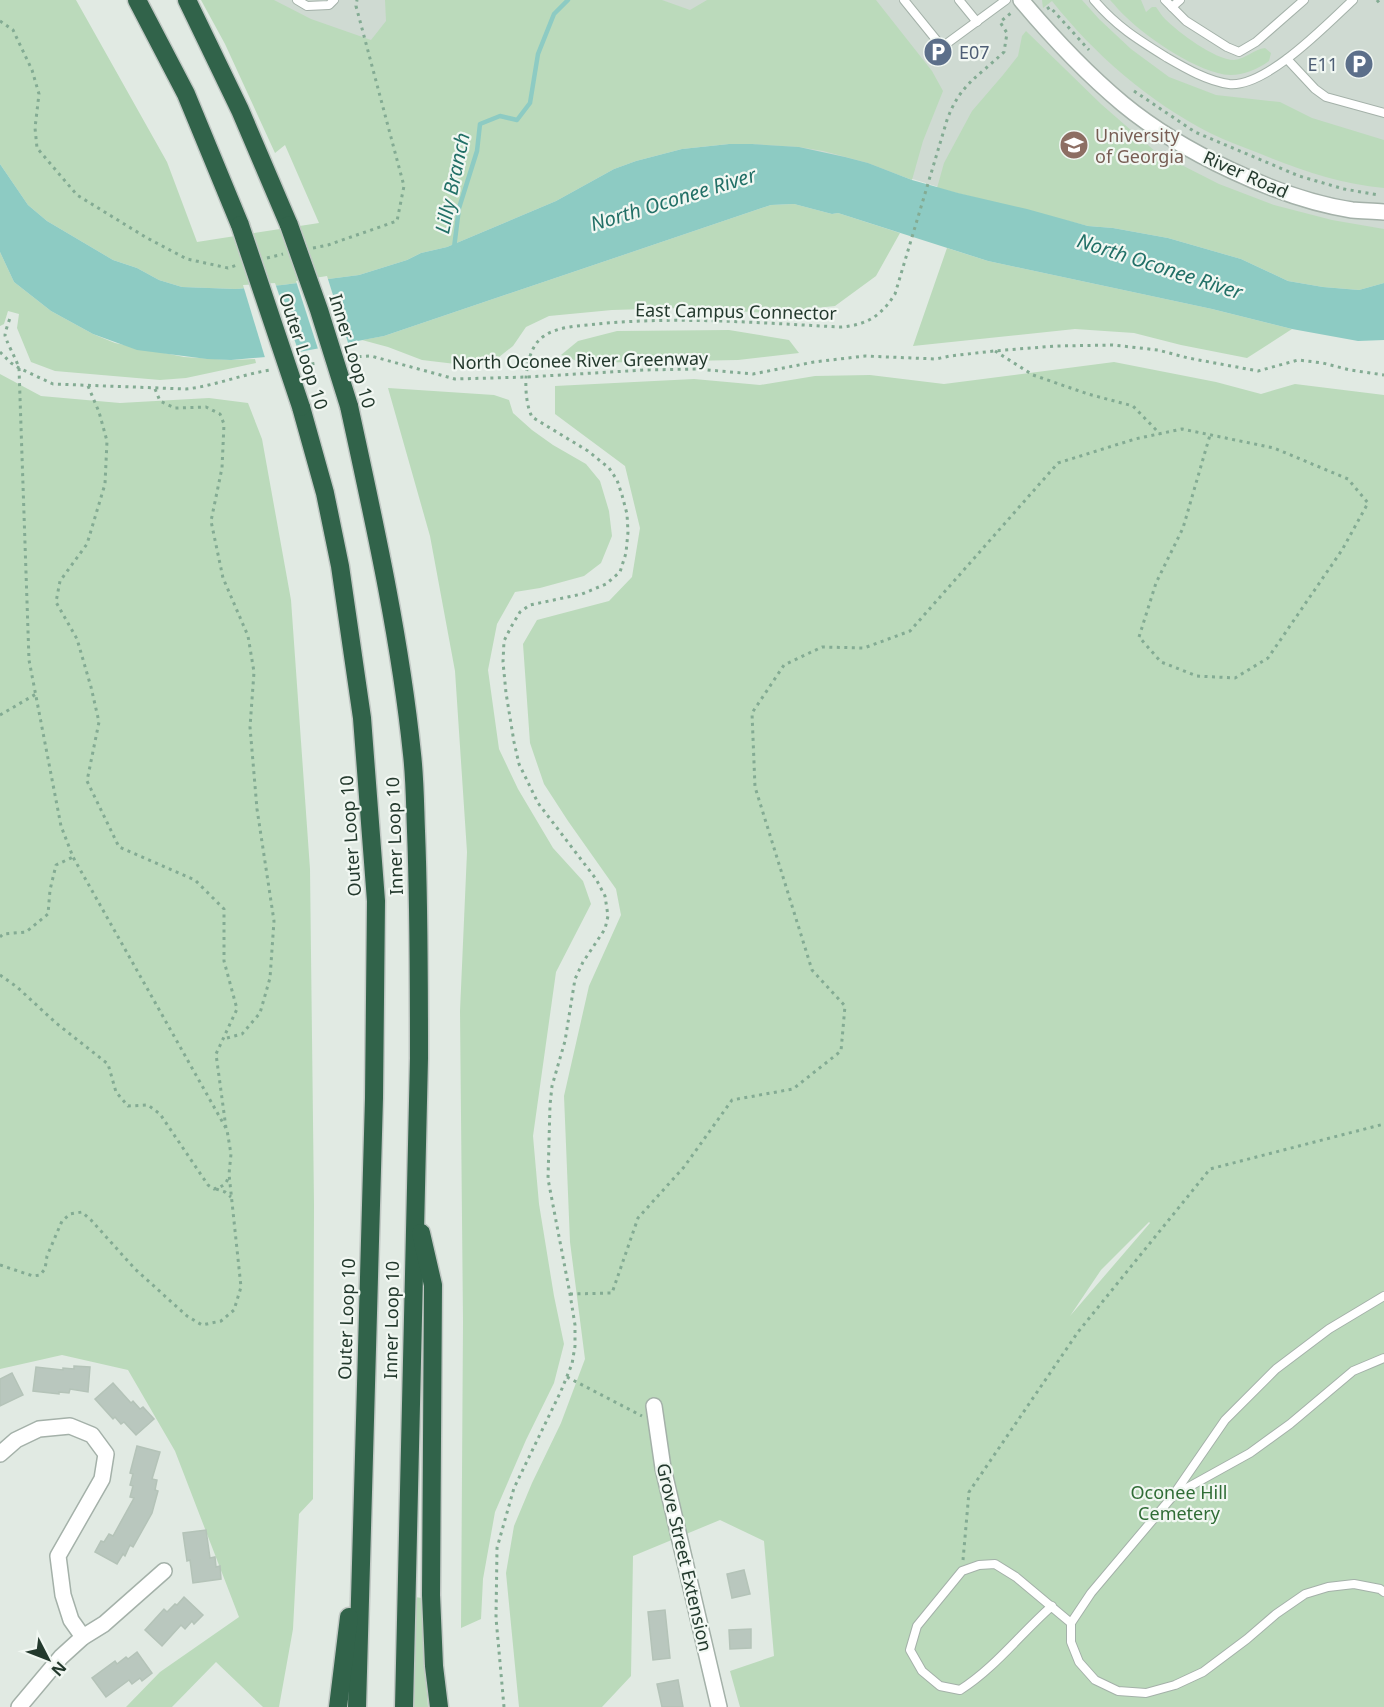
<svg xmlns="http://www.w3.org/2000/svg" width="1384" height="1707" font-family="'Noto Sans',sans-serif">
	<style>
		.built { fill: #cfdad2 }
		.green { fill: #bbdabb; fill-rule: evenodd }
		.water { fill: #8dcbc3 }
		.pier { fill: #e1eae3 }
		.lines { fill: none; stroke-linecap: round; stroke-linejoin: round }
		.stream { stroke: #8dcbc3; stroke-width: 4.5 }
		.building { fill: #b9c7be; stroke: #b4c3b8; stroke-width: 1.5 }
		.lane-casing { stroke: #a4b1a9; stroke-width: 10 }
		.street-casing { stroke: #a4b1a9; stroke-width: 18 }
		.highway-casing { stroke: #c1c8c4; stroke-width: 21 }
		.path { stroke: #83ab93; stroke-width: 3; stroke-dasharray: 3 4.5; stroke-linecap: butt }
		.lane { stroke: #fff; stroke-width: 8 }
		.street { stroke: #fff; stroke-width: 15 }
		.highway { stroke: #31634a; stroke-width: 18 }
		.highway-bridge-casing { stroke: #c1c8c4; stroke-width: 21; stroke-linecap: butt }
		.highway-bridge { stroke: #31634a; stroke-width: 18 }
		.labels { text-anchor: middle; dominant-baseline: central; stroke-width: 4.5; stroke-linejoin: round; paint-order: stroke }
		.service-label { font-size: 18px; fill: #4e5e75; stroke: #f1f7f2; text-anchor: start }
		.education-label { font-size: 18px; fill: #785e54; stroke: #f1f7f2; text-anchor: start }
		.street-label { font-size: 18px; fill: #23392d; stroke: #f1f7f2 }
		.park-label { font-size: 18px; fill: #306d36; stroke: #f1f7f2 }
		.water-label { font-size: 20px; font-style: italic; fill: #227067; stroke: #f1f7f2 }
	</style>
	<rect width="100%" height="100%" fill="#e1eae3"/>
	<polygon class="built" points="222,0 1384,0 1384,283 958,193 890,172 752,144"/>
	<g class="green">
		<polygon points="0,0 76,0 167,162 197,242 319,223 285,145 275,153 225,44 201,0 274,0 311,19 371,40 386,21 385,0 662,0 690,10 707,0 876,0 932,71 943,91 923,141 912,180 868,163 823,151 799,147 752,144 729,144 682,149 636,161 614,169 556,201 447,247 421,253 407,260 359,275 282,285 236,289 182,287 159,280 137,268 113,260 47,221 28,205 0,164"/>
		<path d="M 1042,0 L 1082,0 L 1099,19 L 1131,49 L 1169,77 L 1216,95 L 1280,102 L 1312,118 L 1384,140 L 1384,188 C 1341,184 1300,170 1261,154 C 1244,147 1226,141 1210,133 C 1149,102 1094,54 1052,1 L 1043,8 Z"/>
		<path d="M 1110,0 L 1141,0 L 1146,12 L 1152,7 L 1156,7 C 1159,11 1162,16 1165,19 C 1178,32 1215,60 1234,60 C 1246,59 1254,49 1265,48 L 1271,53 L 1269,61 C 1258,69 1244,75 1230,75 C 1200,74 1147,38 1126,17 C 1120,12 1116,6 1110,0 Z"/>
		<polygon points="1026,31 1101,104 1156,152 1219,184 1274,205 1332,220 1384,229 1384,283 1359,290 1323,287 1288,281 1241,259 1168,238 1113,228 1088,226 937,188 944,163 972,111 1003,75 1018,56 1022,36"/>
		<polygon points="794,204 832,214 838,213 900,233 876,276 835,306 770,313 682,308 612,310 549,316 526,327 513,346 494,361 464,365 422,360 388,347 362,340 384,336 771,205"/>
		<polygon points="947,248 988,261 1212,309 1292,329 1247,358 1181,345 1134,333 1075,329 913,346"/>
		<polygon points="0,252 14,282 51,311 93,334 115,343 184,357 231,360 255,359 256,363 186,378 160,380 55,371 31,362 17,328 19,314 8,311 4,324 0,326"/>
		<polygon points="729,330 789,340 799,353 738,360 582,363 561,355 578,341 617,331"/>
		<path d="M 1114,362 L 1216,382 L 1261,394 L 1295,384 L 1384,395 L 1384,1707 L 740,1707 L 730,1671 L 774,1656 L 764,1541 L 720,1520 L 633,1556 L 631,1676 L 602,1707 L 519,1707 L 506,1573 L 514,1526 L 532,1483 L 561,1423 L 585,1359 L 570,1242 L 564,1096 L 589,986 L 621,915 L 616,889 L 568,821 L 544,784 L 530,743 L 523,644 L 537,620 L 609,601 L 632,577 L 640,528 L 625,466 L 555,414 L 555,386 L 694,379 L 760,385 L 815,376 L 870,375 L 944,384 ZM 1149,1222 L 1150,1223 L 1070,1316 L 1101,1270 Z"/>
		<polygon points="0,374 41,396 120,403 209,398 248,403 262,439 291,600 310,869 314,1205 313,1499 299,1514 293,1629 279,1707 263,1707 216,1662 172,1707 126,1707 160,1672 239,1617 175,1451 128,1370 62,1355 0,1369"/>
		<polygon points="388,388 494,395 509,400 513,413 532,430 553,445 586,464 600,481 609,511 612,536 601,563 584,576 540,588 515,592 497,624 488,670 499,749 518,789 553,848 583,881 591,904 556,972 533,1136 539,1204 554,1296 564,1344 554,1383 526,1440 495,1512 483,1579 481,1619 461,1628 463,1322 460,1011 467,852 455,671 430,536"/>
		<polygon points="415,1597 422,1598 424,1655 428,1707 414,1707"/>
	</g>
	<polygon class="water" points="729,144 752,144 799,147 845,157 868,163 912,180 958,193 1027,209 1088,226 1113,228 1168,238 1241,259 1288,281 1323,287 1359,290 1384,283 1384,340 1358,341 1292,329 1212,309 988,261 838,213 832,214 794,204 771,205 384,336 278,356 231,360 207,359 137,350 93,334 51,311 14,282 0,252 0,164 28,205 47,221 113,260 137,268 159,280 182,287 236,289 282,285 359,275 407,260 421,253 447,247 556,201 614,169 636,161 682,149"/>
	<g class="pier">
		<polygon points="327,276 349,346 319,352 296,281"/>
		<polygon points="275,283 300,356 266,361 243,285"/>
	</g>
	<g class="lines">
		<polyline class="stream" points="454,248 459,208 477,151 480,124 500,116 517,120 530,103 538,54 554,14 568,0"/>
	</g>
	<g class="building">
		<polygon points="74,1366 90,1367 88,1392 70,1389 69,1393 59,1392 59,1394 33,1391 36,1367 63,1370 63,1368 74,1369"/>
		<polygon points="12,1373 23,1395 0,1406 0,1379"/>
		<polygon points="113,1383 131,1403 133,1401 140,1409 143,1407 154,1419 136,1435 124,1422 121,1424 115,1417 113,1419 95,1399"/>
		<polygon points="137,1446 160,1452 152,1479 157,1480 155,1490 158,1491 152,1513 133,1547 130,1545 125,1556 123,1554 117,1564 95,1552 101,1541 104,1542 109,1534 113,1536 134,1498 130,1497 133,1486 130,1485 133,1474 130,1473"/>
		<polygon points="206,1530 210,1558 215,1557 216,1567 220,1566 221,1579 193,1583 190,1560 187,1561 183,1533"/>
		<polygon points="744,1570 750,1594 732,1598 727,1574"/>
		<polygon points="184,1597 203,1615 194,1624 192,1621 185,1629 181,1625 162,1646 145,1630 164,1609 167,1612 175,1604 177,1605"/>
		<polygon points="665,1610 670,1658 653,1660 648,1612"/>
		<polygon points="751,1629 751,1648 730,1649 729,1630"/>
		<polygon points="137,1652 152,1673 142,1681 140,1678 132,1684 129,1680 106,1697 92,1678 115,1661 117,1664 126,1657 128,1659"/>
		<polygon points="678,1680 683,1707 662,1707 657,1684"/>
	</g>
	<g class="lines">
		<g class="lane-casing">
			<g id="lane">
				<polyline points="297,0 307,6 329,5 334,0"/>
				<polyline points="904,0 942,47 1006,0"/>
				<polyline points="959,0 977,22"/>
				<path d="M 1094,0 C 1116,26 1137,39 1166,57 C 1185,68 1207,81 1229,84 C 1266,88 1327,24 1353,0"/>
				<polyline points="1165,0 1186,21 1227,47 1239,52 1256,42 1304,0"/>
				<polyline points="1172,7 1180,0"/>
				<polyline points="1287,59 1315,89 1326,97 1384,113"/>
				<polyline points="1384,1296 1329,1329 1276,1369 1225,1420 1172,1497 1091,1593 1071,1623 1071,1642 1079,1662 1095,1680 1118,1691 1146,1693 1175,1685 1203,1672 1247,1639 1276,1614 1305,1594 1328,1587 1354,1584 1380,1589 1384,1592"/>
				<polyline points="1176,1494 1250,1453 1290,1424 1353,1371 1384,1358"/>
				<path d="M 1052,1606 C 1021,1633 995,1668 960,1690 L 940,1686 L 922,1671 L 910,1650 L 917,1626 L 962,1571 L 979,1565 L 995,1564 L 1016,1577 L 1071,1623"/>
			</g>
		</g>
		<g class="street-casing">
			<g id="street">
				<path d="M 1021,0 C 1052,37 1086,73 1123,104 C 1180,151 1279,199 1352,210 C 1363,211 1374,211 1384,212"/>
				<polyline points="654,1406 663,1468 719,1707"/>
				<polyline points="0,1454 16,1440 39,1429 70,1426 92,1435 106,1454 102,1479 58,1556 63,1595 71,1620 83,1637"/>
				<polyline points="19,1707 61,1657 83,1637 104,1624 164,1571"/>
			</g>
		</g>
		<g class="highway-casing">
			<g id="highway">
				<polyline points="137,0 186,94 240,225"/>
				<polyline points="187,0 240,110 289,225"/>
				<path d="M 349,406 C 374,521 400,637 412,754 C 415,780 415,806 416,831 C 419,907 419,982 419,1058 L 404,1707"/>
				<polyline points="301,407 325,493 340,566 362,718 376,901 374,1098 357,1707"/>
				<polyline points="421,1233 433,1285 431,1595 434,1666 439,1707"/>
				<polyline points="338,1707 349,1617"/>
			</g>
		</g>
		<g class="path">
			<polyline points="1377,0 1381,5"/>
			<polyline points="1047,9 1050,7 1089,50"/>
			<polyline points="0,21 13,30 32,70 39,94 35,128 37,148 77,195 147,238 187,259 228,268 237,265"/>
			<polyline points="1134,91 1195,132 1299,176 1344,189 1379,195"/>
			<polyline points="313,248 328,245 397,221 404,186 356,6 357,0"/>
			<polyline points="267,258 283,254"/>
			<polyline points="995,351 1033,375 1088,394 1133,406 1160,434"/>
			<path d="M 0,352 L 11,363 L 19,368 L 53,384 L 186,389 C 215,386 242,374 271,370"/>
			<polyline points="351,357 371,356 455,379 527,377 644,370 697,369 753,374 814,362 865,356 936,359 950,356 994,351 1055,346 1113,345 1158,350 1188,358 1258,371 1298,360 1323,363 1350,370 1384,375"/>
			<polyline points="304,365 318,363"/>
			<polyline points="88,386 99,412 107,441 105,484 87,544 60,581 56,602 77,639 91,687 99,722 87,781 119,847 195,880 224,909 224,961 237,1009 216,1054 226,1128"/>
			<polyline points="155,389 160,401 175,408 206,407 220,414 224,424 222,468 211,521 223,578 248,636 254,672 250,727 257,809 274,921 270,978 260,1013 242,1034 223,1039"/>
			<polyline points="0,715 36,694"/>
			<polyline points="0,937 3,934 26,932 48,914 50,890 56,865 73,857"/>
			<path d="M 0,975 L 17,987 L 56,1023 L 108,1064 L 116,1092 L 128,1106 L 148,1105 L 160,1114 L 208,1185 L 214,1189 C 221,1187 226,1185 228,1178"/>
			<polyline points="216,1189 225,1192 231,1197"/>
			<path d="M 0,1265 L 33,1276 L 40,1275 L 45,1269 L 47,1256 L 62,1221 L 70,1214 L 82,1212 L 91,1220 L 135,1269 L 187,1316 L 202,1325 L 221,1321 L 234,1310 L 241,1287 L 229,1174 L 231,1154 L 227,1130 L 73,857 L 61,826 L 29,660 L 19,368 C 17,361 5,339 5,335 C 6,329 9,321 11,315"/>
			<polyline points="570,1294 612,1293 638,1218 684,1167 732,1100 793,1089 841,1051 845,1006 812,970 755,787 752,713 784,665 822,647 864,648 910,631 1058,463 1135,439 1182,429 1274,448 1348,479 1368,503 1342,550 1268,658 1235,678 1197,676 1161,662 1139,637 1156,583 1183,528 1210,435"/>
			<polyline points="567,1377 642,1416"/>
			<polyline points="963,1560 969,1492 1078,1332 1210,1169 1384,1124"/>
			<path d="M 504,1707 L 496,1618 L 497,1548 L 514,1488 L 561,1391 L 572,1364 L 575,1346 L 575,1325 L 570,1294 L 548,1179 L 550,1105 L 552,1086 L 565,1041 L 575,979 L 583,962 L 605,929 L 608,916 L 605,896 L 596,879 L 538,803 L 519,764 L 514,742 L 506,693 L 503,662 L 504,641 L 511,627 L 520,612 L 530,605 L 582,594 L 606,584 L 620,572 L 626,553 L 628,532 L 627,514 L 622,495 L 617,480 L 609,468 L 588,451 L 532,417 C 522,397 523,349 544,336 C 558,326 580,326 597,324 C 679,316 760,323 841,327 C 867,325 881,316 895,294 L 947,120 C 960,84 978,77 1004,52 L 1007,33 L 1000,22 L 1011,13"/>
		</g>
		<use href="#lane" class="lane"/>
		<use href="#street" class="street"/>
		<use href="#highway" class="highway"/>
		<g class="highway-bridge-casing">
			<g id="highway-bridge">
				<polyline points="240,225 301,407"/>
				<polyline points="289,225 319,310 349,406"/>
			</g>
		</g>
		<use href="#highway-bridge" class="highway-bridge"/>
	</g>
	<defs>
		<g id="parking-disc" transform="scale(1.5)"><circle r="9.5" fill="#5c6f8a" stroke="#f1f7f2"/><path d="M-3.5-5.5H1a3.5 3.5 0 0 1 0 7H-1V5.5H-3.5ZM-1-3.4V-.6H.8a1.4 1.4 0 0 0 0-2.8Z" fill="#fff"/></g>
		<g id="university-disc" transform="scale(1.5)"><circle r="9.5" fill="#8d6e63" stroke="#f1f7f2"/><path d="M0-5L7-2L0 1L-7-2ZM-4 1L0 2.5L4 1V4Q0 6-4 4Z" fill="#fff"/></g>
	</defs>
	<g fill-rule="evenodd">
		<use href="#parking-disc" x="938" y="52"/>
		<use href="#parking-disc" x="1359" y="64"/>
		<use href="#university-disc" x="1074" y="145"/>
	</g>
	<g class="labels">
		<g class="service-label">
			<text x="959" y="52">E07</text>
			<text x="1338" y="64" text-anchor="end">E11</text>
		</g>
		<g class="education-label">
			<text x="1095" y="135">University<tspan x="1095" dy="21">of Georgia</tspan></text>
		</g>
		<g class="street-label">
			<text transform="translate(1246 174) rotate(24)">River Road</text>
			<text transform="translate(736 311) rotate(1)">East Campus Connector</text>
			<text transform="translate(304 351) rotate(72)">Outer Loop 10</text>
			<text transform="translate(353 351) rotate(73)">Inner Loop 10</text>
			<text transform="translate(580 360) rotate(-1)">North Oconee River Greenway</text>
			<text transform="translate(350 836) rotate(-94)">Outer Loop 10</text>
			<text transform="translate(394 836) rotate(-92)">Inner Loop 10</text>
			<text transform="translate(346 1319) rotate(-88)">Outer Loop 10</text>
			<text transform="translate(391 1320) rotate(-89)">Inner Loop 10</text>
			<text transform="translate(685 1557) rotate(77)">Grove Street Extension</text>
		</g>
		<g class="park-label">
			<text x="1179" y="1492">Oconee Hill<tspan x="1179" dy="21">Cemetery</tspan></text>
		</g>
		<g class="water-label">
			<text transform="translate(452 183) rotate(-78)">Lilly Branch</text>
			<text transform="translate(673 199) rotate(-17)">North Oconee River</text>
			<text transform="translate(1160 266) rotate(18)">North Oconee River</text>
		</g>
	</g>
	<g transform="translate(48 1659) rotate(132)" stroke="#f1f7f2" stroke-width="4.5" paint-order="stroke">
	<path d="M0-4.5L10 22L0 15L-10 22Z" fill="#23392d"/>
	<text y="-9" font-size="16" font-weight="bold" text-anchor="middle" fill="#23392d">N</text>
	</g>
</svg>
